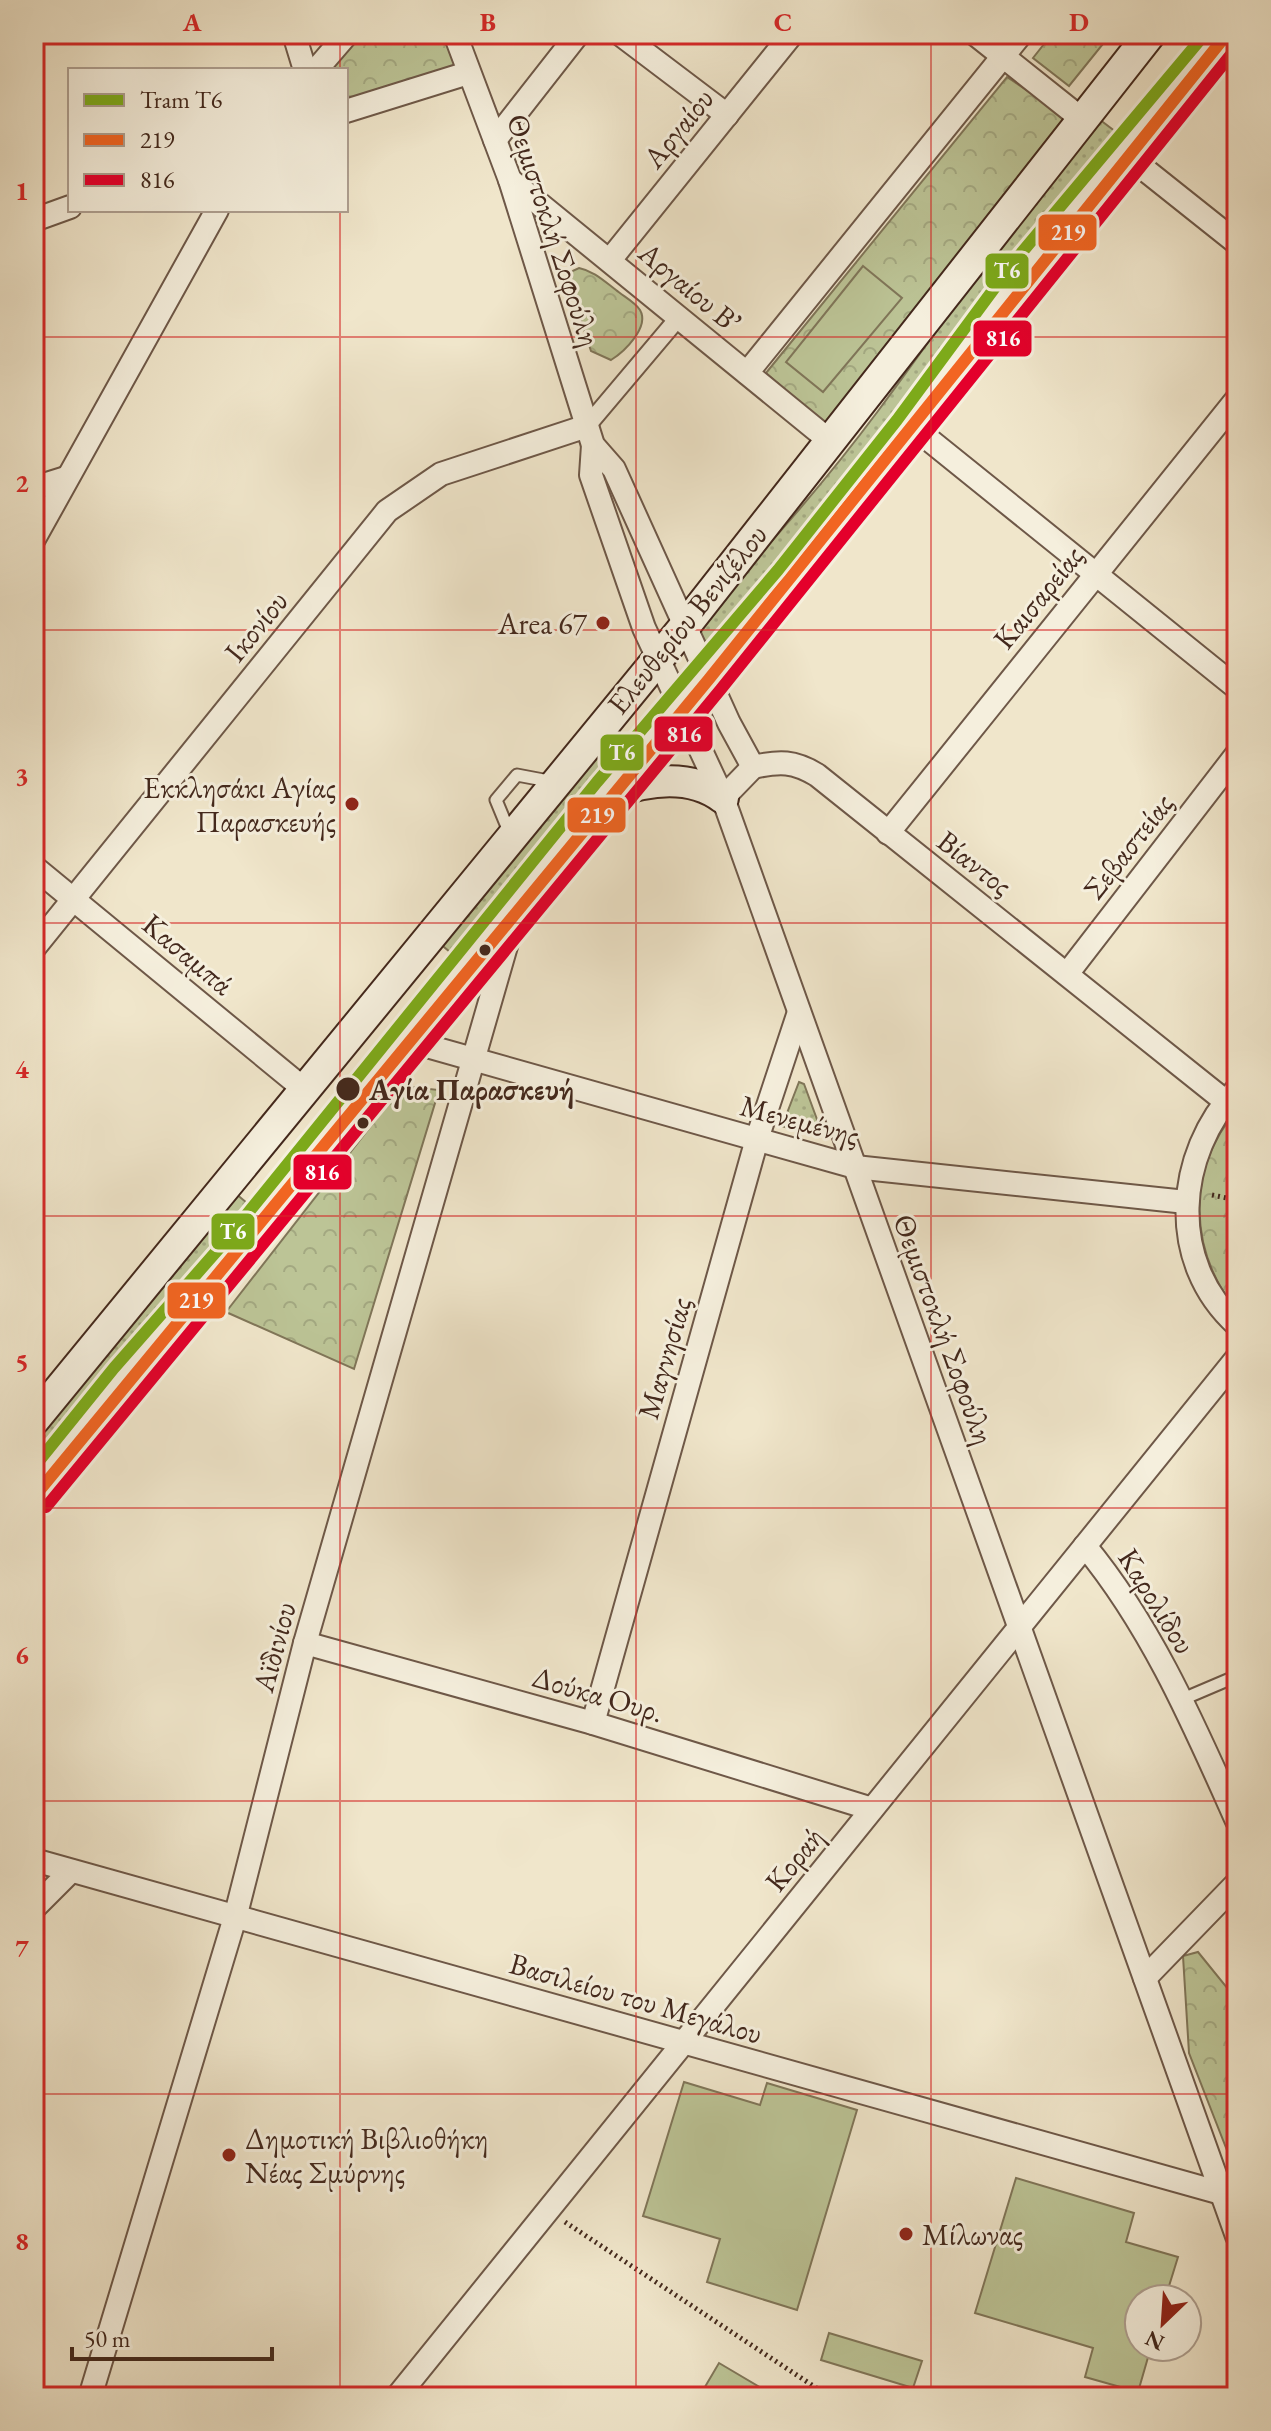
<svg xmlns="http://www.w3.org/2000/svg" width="1271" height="2431" font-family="'EB Garamond',serif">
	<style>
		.grass { fill: url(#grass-dots); stroke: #807659; stroke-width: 2 }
		.park { fill: url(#park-crowns); stroke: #807659; stroke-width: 2 }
		.pitch { fill: #bcc496; stroke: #807659; stroke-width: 2 }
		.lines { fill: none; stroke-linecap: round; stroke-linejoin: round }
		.service-casing { stroke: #6e5848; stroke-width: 15 }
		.pedestrian-casing { stroke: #6e5848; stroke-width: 20 }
		.minor-casing { stroke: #6e5848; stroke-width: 26 }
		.secondary-casing { stroke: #43281c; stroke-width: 34 }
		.path { stroke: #43281c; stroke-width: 5; stroke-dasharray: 2 4; stroke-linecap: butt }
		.service { stroke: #f5efdd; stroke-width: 11 }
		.pedestrian { stroke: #f5efdd; stroke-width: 16 }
		.minor { stroke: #f5efdd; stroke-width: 22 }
		.secondary { stroke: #f5efdd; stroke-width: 30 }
		.bus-1-casing { stroke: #f5efdd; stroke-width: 18 }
		.bus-2-casing { stroke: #f5efdd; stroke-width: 18 }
		.bus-1 { stroke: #f26522; stroke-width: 12 }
		.bus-2 { stroke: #e4002b; stroke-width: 12 }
		.tram-1-casing { stroke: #f5efdd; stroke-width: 18 }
		.tram-1 { stroke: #7daa1a; stroke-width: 12 }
		.grid { fill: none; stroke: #d62828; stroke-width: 2; stroke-opacity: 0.55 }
		.poi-dot { fill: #8f2418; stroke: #f5efdd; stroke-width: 3 }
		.bus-dot { fill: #43281c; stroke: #f5efdd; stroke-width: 3 }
		.labels { text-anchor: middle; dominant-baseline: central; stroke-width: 6; stroke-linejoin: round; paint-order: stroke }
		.street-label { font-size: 30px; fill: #43281c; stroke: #f5efdd }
		.poi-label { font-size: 30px; fill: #43281c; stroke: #f5efdd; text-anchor: end }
		.stop-label { font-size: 30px; font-weight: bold; fill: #43281c; stroke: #f5efdd; text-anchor: start }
		.line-badge { stroke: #f5efdd; stroke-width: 3 }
		.badge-label { font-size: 22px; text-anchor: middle; font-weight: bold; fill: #fff }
		.neatline { fill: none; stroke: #d62828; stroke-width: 3 }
		.grid-label { font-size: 26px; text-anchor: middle; font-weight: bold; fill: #d62828 }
	</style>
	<defs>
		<pattern id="grass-dots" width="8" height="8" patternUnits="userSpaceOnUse" patternTransform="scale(2)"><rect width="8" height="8" fill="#bcc496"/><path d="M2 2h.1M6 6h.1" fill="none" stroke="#a3a881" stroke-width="1.8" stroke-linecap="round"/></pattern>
		<pattern id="park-crowns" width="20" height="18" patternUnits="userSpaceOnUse" patternTransform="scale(2)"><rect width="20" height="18" fill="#bcc496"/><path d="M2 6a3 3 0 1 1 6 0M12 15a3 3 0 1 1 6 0" fill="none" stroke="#a3a881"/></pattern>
	</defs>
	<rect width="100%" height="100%" fill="#f0e6cb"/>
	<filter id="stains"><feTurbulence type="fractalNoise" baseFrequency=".0025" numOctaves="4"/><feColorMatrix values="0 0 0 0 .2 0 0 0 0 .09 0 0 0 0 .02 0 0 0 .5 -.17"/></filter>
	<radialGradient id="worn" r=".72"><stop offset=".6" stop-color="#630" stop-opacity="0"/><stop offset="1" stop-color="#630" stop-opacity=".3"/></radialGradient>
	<g class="grass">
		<path d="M 1095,116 L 1133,145 L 717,661 L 696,626 L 699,620 C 763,553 823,485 878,411 C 951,313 1018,212 1095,116 Z"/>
		<polygon points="608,722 643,752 466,965 433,938"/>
		<polygon points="799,1082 804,1084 822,1133 819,1137 782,1126"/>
		<polygon points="229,1188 259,1213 34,1490 34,1427"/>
	</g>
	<g class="park">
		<polygon points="347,34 455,34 468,73 346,111 346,70 316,70"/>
		<polygon points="1052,34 1111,34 1069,86 1033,58"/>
		<polygon points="1007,77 1070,119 831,429 766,373"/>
		<path d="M 579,268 C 594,271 604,281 616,290 C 623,296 635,302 640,310 C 650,327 624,352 611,360 L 591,351 L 566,274 Z"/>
		<polygon points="402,1086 439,1090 354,1369 226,1312"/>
		<path d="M 1237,1110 L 1237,1311 C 1189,1251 1185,1170 1237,1110 Z"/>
		<polygon points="1198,1952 1237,2000 1237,2176 1189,2053 1183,1956"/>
	</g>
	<g class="pitch">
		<polygon points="863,266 902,298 823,392 786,362"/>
		<polygon points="684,2082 760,2105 767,2083 857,2110 797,2310 707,2282 720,2239 643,2216"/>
		<polygon points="1016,2178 1134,2213 1126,2242 1178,2257 1165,2299 1139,2299 1139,2347 1151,2347 1138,2392 1085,2377 1093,2348 975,2313"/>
		<polygon points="829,2333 922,2361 913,2388 821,2360"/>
		<polygon points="719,2363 768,2392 765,2397 699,2397"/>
	</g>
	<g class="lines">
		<g class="service-casing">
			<g id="service">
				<polyline points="510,834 496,800 517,775 554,782"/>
				<polyline points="1183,1699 1237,1676"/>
			</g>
		</g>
		<g class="pedestrian-casing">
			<polyline id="pedestrian" points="587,426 679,317"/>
		</g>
		<g class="minor-casing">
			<g id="minor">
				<polyline points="294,34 305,70"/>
				<polyline points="455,34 510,180 593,445 614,469 729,723 753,767"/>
				<polyline points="620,34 727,115"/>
				<polyline points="975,34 1083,120"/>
				<polyline points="316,70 347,34"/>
				<polyline points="346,111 468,73"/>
				<polyline points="495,140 578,34"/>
				<polyline points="1129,157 1237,243"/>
				<polyline points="510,180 830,441"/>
				<polyline points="34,220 70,207"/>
				<polyline points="610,260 792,34"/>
				<polyline points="747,373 1021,34"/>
				<polyline points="912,426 1237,688"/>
				<polyline points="593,445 591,475 644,628 723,798 1237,2236"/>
				<polyline points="34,488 66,478"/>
				<polyline points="34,539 217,210"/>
				<path d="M 753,767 C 780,761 794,761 817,775 L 1225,1101"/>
				<polyline points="723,798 753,767"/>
				<polyline points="888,833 1237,399"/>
				<polyline points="34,867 304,1089"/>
				<polyline points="34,948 387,511 441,474 587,426"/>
				<polyline points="1067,974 1237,754"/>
				<polyline points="409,1041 855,1167 1186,1202"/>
				<path d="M 1237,1089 C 1175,1154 1167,1262 1237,1325"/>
				<path d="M 1085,1546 C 1152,1627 1194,1725 1237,1821"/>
				<polyline points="305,1643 593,1723 872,1809"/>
				<polyline points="593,1723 757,1139 799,1012"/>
				<polyline points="34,1860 1221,2193"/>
				<polyline points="34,1908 71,1871"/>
				<polyline points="1145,1978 1237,1883"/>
				<polyline points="90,2397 236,1914 305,1643 513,922"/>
				<polyline points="397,2397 1237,1358"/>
			</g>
		</g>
		<g class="secondary-casing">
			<g id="secondary">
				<path d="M 611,793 C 647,780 690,773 723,798"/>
				<polyline points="34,1420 685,626 1150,34"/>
				<polyline points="34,1497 709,679 1227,34"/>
			</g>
		</g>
		<g class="path">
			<polyline points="1212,1195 1237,1200"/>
			<polyline points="565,2222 830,2397"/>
		</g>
		<use href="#service" class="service"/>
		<use href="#pedestrian" class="pedestrian"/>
		<use href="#minor" class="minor"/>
		<use href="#secondary" class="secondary"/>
		<g class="bus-1-casing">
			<polyline id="bus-1" points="34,1497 709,679 1227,34"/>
		</g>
		<g class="bus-2-casing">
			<polyline id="bus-2" points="46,1507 721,689 1237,47"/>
		</g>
		<use href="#bus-1" class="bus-1"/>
		<use href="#bus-2" class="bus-2"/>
		<g class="tram-1-casing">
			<polyline id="tram-1" points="34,1467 114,1368 222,1245 597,782 778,570 897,420 1013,263 1205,34"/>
		</g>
		<use href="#tram-1" class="tram-1"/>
	</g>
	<path class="grid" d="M 340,34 L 340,70M 636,34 L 636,2397M 931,34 L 931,2397M 340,210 L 340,2397M 34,337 L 1237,337M 34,630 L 1237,630M 34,923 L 1237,923M 34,1216 L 1237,1216M 34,1508 L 1237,1508M 34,1801 L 1237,1801M 34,2094 L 1237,2094"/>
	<g class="poi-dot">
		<circle cx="603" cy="623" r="8"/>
		<circle cx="352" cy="804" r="8"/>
		<circle cx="229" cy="2155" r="8"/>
		<circle cx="906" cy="2234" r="8"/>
	</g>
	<g class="bus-dot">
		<circle cx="485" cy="950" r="7"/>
		<circle cx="348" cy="1089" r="13"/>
		<circle cx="363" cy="1123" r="7"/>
	</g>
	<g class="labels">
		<g class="street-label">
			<text transform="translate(678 128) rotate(-51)">Αργαίου</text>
			<text transform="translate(554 230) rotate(72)">Θεμιστοκλή Σοφούλη</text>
			<text transform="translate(690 287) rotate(40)">Αργαίου Β᾽</text>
			<text transform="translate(1038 597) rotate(-51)">Καισαρείας</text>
			<text transform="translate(687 619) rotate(-51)">Ελευθερίου Βενιζέλου</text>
			<text transform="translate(256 626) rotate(-51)">Ικονίου</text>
			<text transform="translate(1128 846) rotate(-52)">Σεβαστείας</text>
			<text transform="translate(975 863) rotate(38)">Βίαντος</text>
			<text transform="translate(188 954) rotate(40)">Κασαμπά</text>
			<text transform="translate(800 1120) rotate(15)">Μενεμένης</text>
			<text transform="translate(944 1329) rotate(70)">Θεμιστοκλή Σοφούλη</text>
			<text transform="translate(664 1358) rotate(-74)">Μαγνησίας</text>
			<text transform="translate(1157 1601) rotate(58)">Καρολίδου</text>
			<text transform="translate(274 1647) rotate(-75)">Αϊδινίου</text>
			<text transform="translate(598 1694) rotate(16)">Δούκα Ουρ.</text>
			<text transform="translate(794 1859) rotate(-51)">Κοραή</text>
			<text transform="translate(636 1998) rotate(16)">Βασιλείου του Μεγάλου</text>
		</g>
		<g class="poi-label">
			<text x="587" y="623">Area 67</text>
			<text x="336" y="787">Εκκλησάκι Αγίας<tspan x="336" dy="34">Παρασκευής</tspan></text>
			<text x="245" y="2138" text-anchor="start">Δημοτική Βιβλιοθήκη<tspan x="245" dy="34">Νέας Σμύρνης</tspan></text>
			<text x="922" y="2234" text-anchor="start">Μίλωνας</text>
		</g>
		<g class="stop-label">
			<text x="369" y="1089">Αγία Παρασκευή</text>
		</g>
	</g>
	<g class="line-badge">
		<rect x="1037" y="213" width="61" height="39" rx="8" fill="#f26522"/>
		<rect x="984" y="252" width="46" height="38" rx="8" fill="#7daa1a"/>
		<rect x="972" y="319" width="61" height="39" rx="8" fill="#e4002b"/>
		<rect x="653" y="715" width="61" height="38" rx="8" fill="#e4002b"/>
		<rect x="599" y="733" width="46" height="39" rx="8" fill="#7daa1a"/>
		<rect x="566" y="796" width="61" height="38" rx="8" fill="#f26522"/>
		<rect x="292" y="1153" width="61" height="38" rx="8" fill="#e4002b"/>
		<rect x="210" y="1212" width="46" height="39" rx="8" fill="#7daa1a"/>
		<rect x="166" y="1281" width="61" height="39" rx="8" fill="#f26522"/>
	</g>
	<g class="badge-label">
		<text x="1068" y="240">219</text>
		<text x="1007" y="278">Τ6</text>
		<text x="1003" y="346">816</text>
		<text x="684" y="742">816</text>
		<text x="622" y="760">Τ6</text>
		<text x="597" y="823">219</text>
		<text x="322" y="1180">816</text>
		<text x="233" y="1239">Τ6</text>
		<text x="196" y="1308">219</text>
	</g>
	<rect width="1271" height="2431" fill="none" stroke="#f0e6cb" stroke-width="88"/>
	<rect x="68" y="68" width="280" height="144" fill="#f5efdd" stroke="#ae9f90" stroke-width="2"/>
	<rect x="84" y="94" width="40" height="12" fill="#7daa1a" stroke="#ae9f90" stroke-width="2"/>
	<text x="140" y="108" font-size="24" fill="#43281c">Tram Τ6</text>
	<rect x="84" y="134" width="40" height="12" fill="#f26522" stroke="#ae9f90" stroke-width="2"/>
	<text x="140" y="148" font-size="24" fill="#43281c">219</text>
	<rect x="84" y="174" width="40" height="12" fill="#e4002b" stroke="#ae9f90" stroke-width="2"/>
	<text x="140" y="188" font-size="24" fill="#43281c">816</text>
	<g transform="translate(1163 2323) rotate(205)"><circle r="38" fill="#f5efdd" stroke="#ae9f90" stroke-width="2"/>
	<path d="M0-6L14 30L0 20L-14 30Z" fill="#8f2418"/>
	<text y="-12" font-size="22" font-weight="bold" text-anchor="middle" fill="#43281c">N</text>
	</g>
	<path d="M72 2347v12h200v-12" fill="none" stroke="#43281c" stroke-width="4"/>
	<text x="84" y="2347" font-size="24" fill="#43281c" stroke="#f5efdd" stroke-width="6" paint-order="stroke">50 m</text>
	<rect x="44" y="44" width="1183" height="2343" class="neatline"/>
	<g class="grid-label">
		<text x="192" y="31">A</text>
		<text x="488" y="31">B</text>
		<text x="783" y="31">C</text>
		<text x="1079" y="31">D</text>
		<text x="22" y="200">1</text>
		<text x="22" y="492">2</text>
		<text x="22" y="785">3</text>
		<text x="22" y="1078">4</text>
		<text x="22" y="1371">5</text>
		<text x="22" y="1664">6</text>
		<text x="22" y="1957">7</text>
		<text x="22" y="2250">8</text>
	</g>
	<rect width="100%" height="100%" filter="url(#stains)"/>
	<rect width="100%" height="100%" fill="url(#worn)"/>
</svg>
